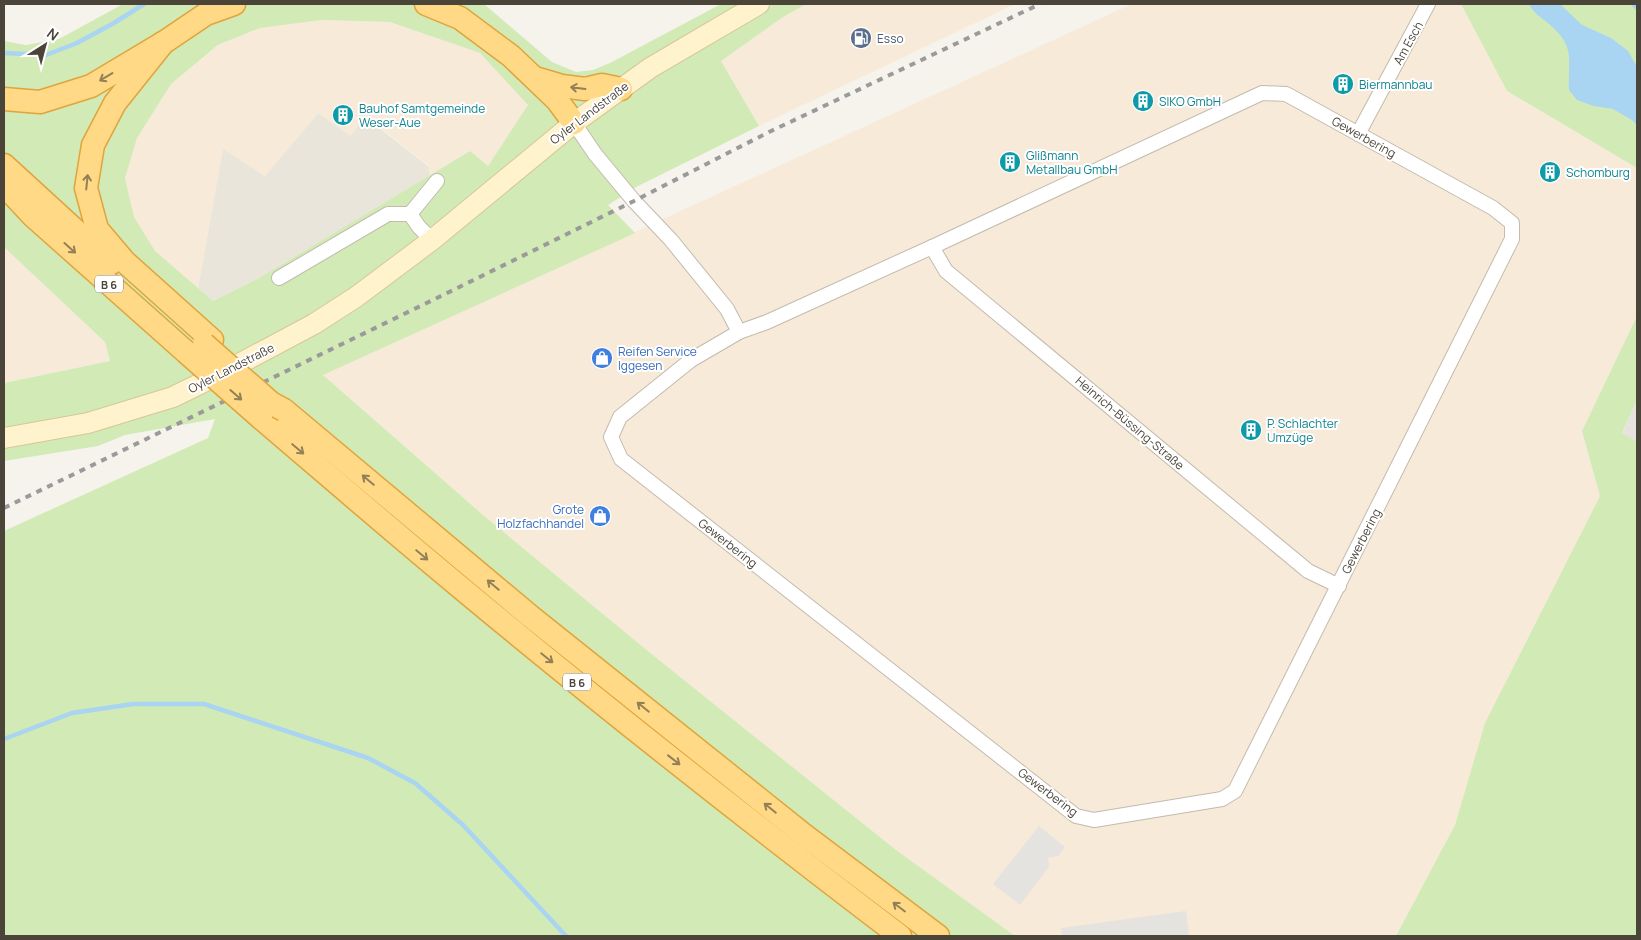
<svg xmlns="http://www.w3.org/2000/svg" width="1641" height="940" font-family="Manrope,sans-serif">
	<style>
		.residential { fill: #eae5da }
		.commercial { fill: #f7ead8 }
		.industrial { fill: #e6e2dd }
		.green { fill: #d2eab5; fill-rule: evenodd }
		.parking { fill: #e5e3e0 }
		.water { fill: #a9d4f2 }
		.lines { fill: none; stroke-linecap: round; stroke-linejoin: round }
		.stream { stroke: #a9d4f2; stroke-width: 4.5 }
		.minor-casing { stroke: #c2bbae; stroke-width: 16 }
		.secondary-casing { stroke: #d6c79b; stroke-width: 22 }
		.trunk-casing { stroke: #e0a43c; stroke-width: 25 }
		.minor { stroke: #fff; stroke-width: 14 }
		.secondary { stroke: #fff3cd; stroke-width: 20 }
		.trunk { stroke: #ffd985; stroke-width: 22 }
		.rail { stroke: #9a9a9a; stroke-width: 4; stroke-dasharray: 6 6; stroke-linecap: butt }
		.trunk-bridge-casing { stroke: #e0a43c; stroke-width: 25; stroke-linecap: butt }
		.trunk-bridge { stroke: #ffd985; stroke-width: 22 }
		.oneway { stroke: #938057 }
		.labels { text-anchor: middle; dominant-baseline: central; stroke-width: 4; stroke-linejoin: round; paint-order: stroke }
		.shield { fill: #fff; stroke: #817c74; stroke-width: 1 }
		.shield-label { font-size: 11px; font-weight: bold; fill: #4b4439 }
		.service-label { font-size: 12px; fill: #4e5e75; stroke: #fff; text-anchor: start }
		.street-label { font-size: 12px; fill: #4b4439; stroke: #fff }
		.culture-label { font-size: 12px; fill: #0d838f; stroke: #fff; text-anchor: start }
		.shop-label { font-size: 12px; fill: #366cbe; stroke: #fff; text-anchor: start }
	</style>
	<rect width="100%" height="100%" fill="#f6f3ec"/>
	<polygon class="residential" points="318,113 365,117 428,166 430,175 259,278 213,301 198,288 223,148 265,176"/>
	<g class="commercial">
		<polygon points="806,4 1015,4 759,126 721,61 783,17"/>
		<polygon points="1132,4 1461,4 1507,91 1637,168 1637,316 1582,431 1600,496 1485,723 1455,825 1396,936 1015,936 896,850 649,652 483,515 323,375"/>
		<polygon points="322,20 390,22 480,53 529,105 488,166 470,151 430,175 428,165 366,117 350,136 318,113 265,176 223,149 198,288 155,251 134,217 125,177 137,138 171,84 219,45 260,28"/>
		<polygon points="4,247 105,342 110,361 4,383"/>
	</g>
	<polygon class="industrial" points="1637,400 1637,442 1622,434"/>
	<g class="green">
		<path d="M 123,4 L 484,4 L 552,62 L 576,72 L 593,70 L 610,63 L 721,4 L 806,4 L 783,17 L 721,61 L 759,126 L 638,186 L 608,205 L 635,233 L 323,375 L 483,515 L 649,652 L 896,850 L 1015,936 L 4,936 L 4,531 L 208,438 L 215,419 L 125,435 L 98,446 L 4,461 L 4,383 L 110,361 L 105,342 L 4,247 L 4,41 L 26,45 L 59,39 ZM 322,20 L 390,22 L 480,53 L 528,105 L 488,166 L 470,151 L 259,278 L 213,301 L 155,251 L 134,217 L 125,178 L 137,138 L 171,84 L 218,45 L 260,28 Z"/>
		<polygon points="1461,4 1637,4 1637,168 1507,91"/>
		<polygon points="1637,316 1637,400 1622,433 1637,442 1637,936 1396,936 1455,825 1485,723 1600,496 1582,431"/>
	</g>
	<g class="parking">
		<polygon points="1039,826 1065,847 1058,856 1048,858 1049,867 1020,905 993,884"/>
		<polygon points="1186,911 1189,936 1062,936 1061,928"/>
	</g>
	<path class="water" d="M 1529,4 L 1561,4 L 1562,6 L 1582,25 L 1611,38 L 1628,51 L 1637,67 L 1637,125 L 1632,120 L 1613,109 L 1594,106 L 1577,100 L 1569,90 C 1568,58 1576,46 1548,23 C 1540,17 1534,13 1529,4 Z"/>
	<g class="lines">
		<g class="stream">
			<polyline points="1633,4 1637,8"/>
			<polyline points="4,53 46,55 77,43 114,23 144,4"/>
			<polyline points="4,739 72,713 133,704 204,704 368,758 415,783 463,825 566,936"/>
		</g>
		<g class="minor-casing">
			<g id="minor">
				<polygon points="1262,93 1286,94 1493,208 1512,223 1512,239 1235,791 1222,799 1094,820 1076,816 621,459 611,437 620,417 691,360 739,332 767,322 932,247"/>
				<polyline points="574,123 595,154 634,201 671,240 727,309 739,332"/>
				<polyline points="1358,134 1428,4"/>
				<polyline points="410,214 419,227 432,240"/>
				<polyline points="932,247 946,271 1308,571 1339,586"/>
				<polyline points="279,278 388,214 410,214 437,181"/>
			</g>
		</g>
		<g class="secondary-casing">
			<polyline id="secondary" points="4,438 88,423 173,397 224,372 314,324 356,297 432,240 574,123 650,68 759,4"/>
		</g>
		<g class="trunk-casing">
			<g id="trunk">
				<polyline points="426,4 460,18 511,56 557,100 574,123"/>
				<polyline points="163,43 115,103 93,145 86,188 97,229 125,262 212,340"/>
				<polyline points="535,78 562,86 585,89 602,85 621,89"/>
				<polyline points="4,99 40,102 91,86 163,43 206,14 234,4"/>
				<polyline points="4,165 111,263"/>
				<polyline points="4,185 33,216 186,352"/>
				<polyline points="284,410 530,616 804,835 938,936"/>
				<path d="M 261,418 C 329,476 397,535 466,592 C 608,710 753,824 900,936"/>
			</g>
		</g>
		<use href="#minor" class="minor"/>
		<use href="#secondary" class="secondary"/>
		<use href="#trunk" class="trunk"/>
		<polyline class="rail" points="4,508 437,298 634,201 769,132 1040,4"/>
		<g class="trunk-bridge-casing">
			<g id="trunk-bridge">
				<polyline points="204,344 271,403 284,410"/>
				<polyline points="186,352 261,418"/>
			</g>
		</g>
		<use href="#trunk-bridge" class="trunk-bridge"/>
	</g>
	<defs><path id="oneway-shaft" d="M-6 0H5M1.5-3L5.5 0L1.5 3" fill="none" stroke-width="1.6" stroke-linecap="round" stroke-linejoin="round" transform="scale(1.25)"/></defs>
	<g class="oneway">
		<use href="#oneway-shaft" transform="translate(106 77) rotate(149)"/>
		<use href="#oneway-shaft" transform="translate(578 88) rotate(-173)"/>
		<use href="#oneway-shaft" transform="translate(87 182) rotate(-84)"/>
		<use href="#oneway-shaft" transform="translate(70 248) rotate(42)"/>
		<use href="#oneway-shaft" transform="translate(236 395) rotate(41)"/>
		<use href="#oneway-shaft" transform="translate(298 449) rotate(40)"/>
		<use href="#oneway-shaft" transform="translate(368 480) rotate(-140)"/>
		<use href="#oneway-shaft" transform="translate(422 555) rotate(40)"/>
		<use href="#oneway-shaft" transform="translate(493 585) rotate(-140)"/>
		<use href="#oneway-shaft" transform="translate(547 658) rotate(39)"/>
		<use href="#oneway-shaft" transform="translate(643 707) rotate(-141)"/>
		<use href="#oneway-shaft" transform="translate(674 760) rotate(38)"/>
		<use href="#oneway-shaft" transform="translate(770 808) rotate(-141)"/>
		<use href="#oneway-shaft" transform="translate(899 907) rotate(-143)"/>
	</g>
	<defs>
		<g id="fuel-disc" transform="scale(1.125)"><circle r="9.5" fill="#5c6f8a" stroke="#fff"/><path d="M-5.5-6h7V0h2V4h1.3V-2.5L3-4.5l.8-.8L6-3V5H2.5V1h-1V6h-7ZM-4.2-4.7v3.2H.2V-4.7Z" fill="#fff"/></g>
		<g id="building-disc" transform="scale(1.125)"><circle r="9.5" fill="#0f9aa8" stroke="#fff"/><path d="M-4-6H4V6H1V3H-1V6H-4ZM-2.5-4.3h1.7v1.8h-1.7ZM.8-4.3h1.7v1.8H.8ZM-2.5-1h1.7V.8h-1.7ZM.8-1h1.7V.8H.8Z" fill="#fff"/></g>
		<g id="shop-disc" transform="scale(1.125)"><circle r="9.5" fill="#3f7fe0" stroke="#fff"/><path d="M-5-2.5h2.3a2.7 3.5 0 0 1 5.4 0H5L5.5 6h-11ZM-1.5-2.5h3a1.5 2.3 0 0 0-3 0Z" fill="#fff"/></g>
	</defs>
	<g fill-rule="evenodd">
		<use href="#fuel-disc" x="861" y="38"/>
		<use href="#building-disc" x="1343" y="84"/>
		<use href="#building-disc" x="1143" y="101"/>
		<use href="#building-disc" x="343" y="115"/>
		<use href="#building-disc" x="1010" y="162"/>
		<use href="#building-disc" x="1550" y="172"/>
		<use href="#shop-disc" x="602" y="358"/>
		<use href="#building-disc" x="1251" y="430"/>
		<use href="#shop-disc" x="600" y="516"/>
	</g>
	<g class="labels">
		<g class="shield">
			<rect x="95" y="275.5" width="28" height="17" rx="4"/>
			<rect x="563" y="673.5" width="28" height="17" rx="4"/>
		</g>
		<g class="shield-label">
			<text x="109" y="284">B 6</text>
			<text x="577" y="682">B 6</text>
		</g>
		<g class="service-label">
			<text x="877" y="38">Esso</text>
		</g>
		<g class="street-label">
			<text transform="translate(1408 43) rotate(-61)">Am Esch</text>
			<text transform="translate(589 113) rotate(-37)">Oyler Landstraße</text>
			<text transform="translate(1364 137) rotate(29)">Gewerbering</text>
			<text transform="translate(231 368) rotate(-27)">Oyler Landstraße</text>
			<text transform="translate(1130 423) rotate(40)">Heinrich-Büssing-Straße</text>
			<text transform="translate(1361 541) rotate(-63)">Gewerbering</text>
			<text transform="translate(728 543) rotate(38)">Gewerbering</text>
			<text transform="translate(1048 792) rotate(37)">Gewerbering</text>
		</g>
		<g class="culture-label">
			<text x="1359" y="84">Biermannbau</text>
			<text x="1159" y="101">SIKO GmbH</text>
			<text x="359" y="108">Bauhof Samtgemeinde<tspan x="359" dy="14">Weser-Aue</tspan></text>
			<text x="1026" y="155">Glißmann<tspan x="1026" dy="14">Metallbau GmbH</tspan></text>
			<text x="1566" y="172">Schomburg</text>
			<text x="1267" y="423">P. Schlachter<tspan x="1267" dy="14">Umzüge</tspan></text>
		</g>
		<g class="shop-label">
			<text x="618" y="351">Reifen Service<tspan x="618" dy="14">Iggesen</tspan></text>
			<text x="584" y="509" text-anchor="end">Grote<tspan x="584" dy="14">Holzfachhandel</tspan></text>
		</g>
	</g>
	<rect width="1641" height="940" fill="none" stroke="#4b4439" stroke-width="10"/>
	<g transform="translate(45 45) rotate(36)" stroke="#ffffff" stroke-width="4" paint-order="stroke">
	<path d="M0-4L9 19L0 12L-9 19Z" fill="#4b4439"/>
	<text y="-8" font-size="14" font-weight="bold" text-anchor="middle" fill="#4b4439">N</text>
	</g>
</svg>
